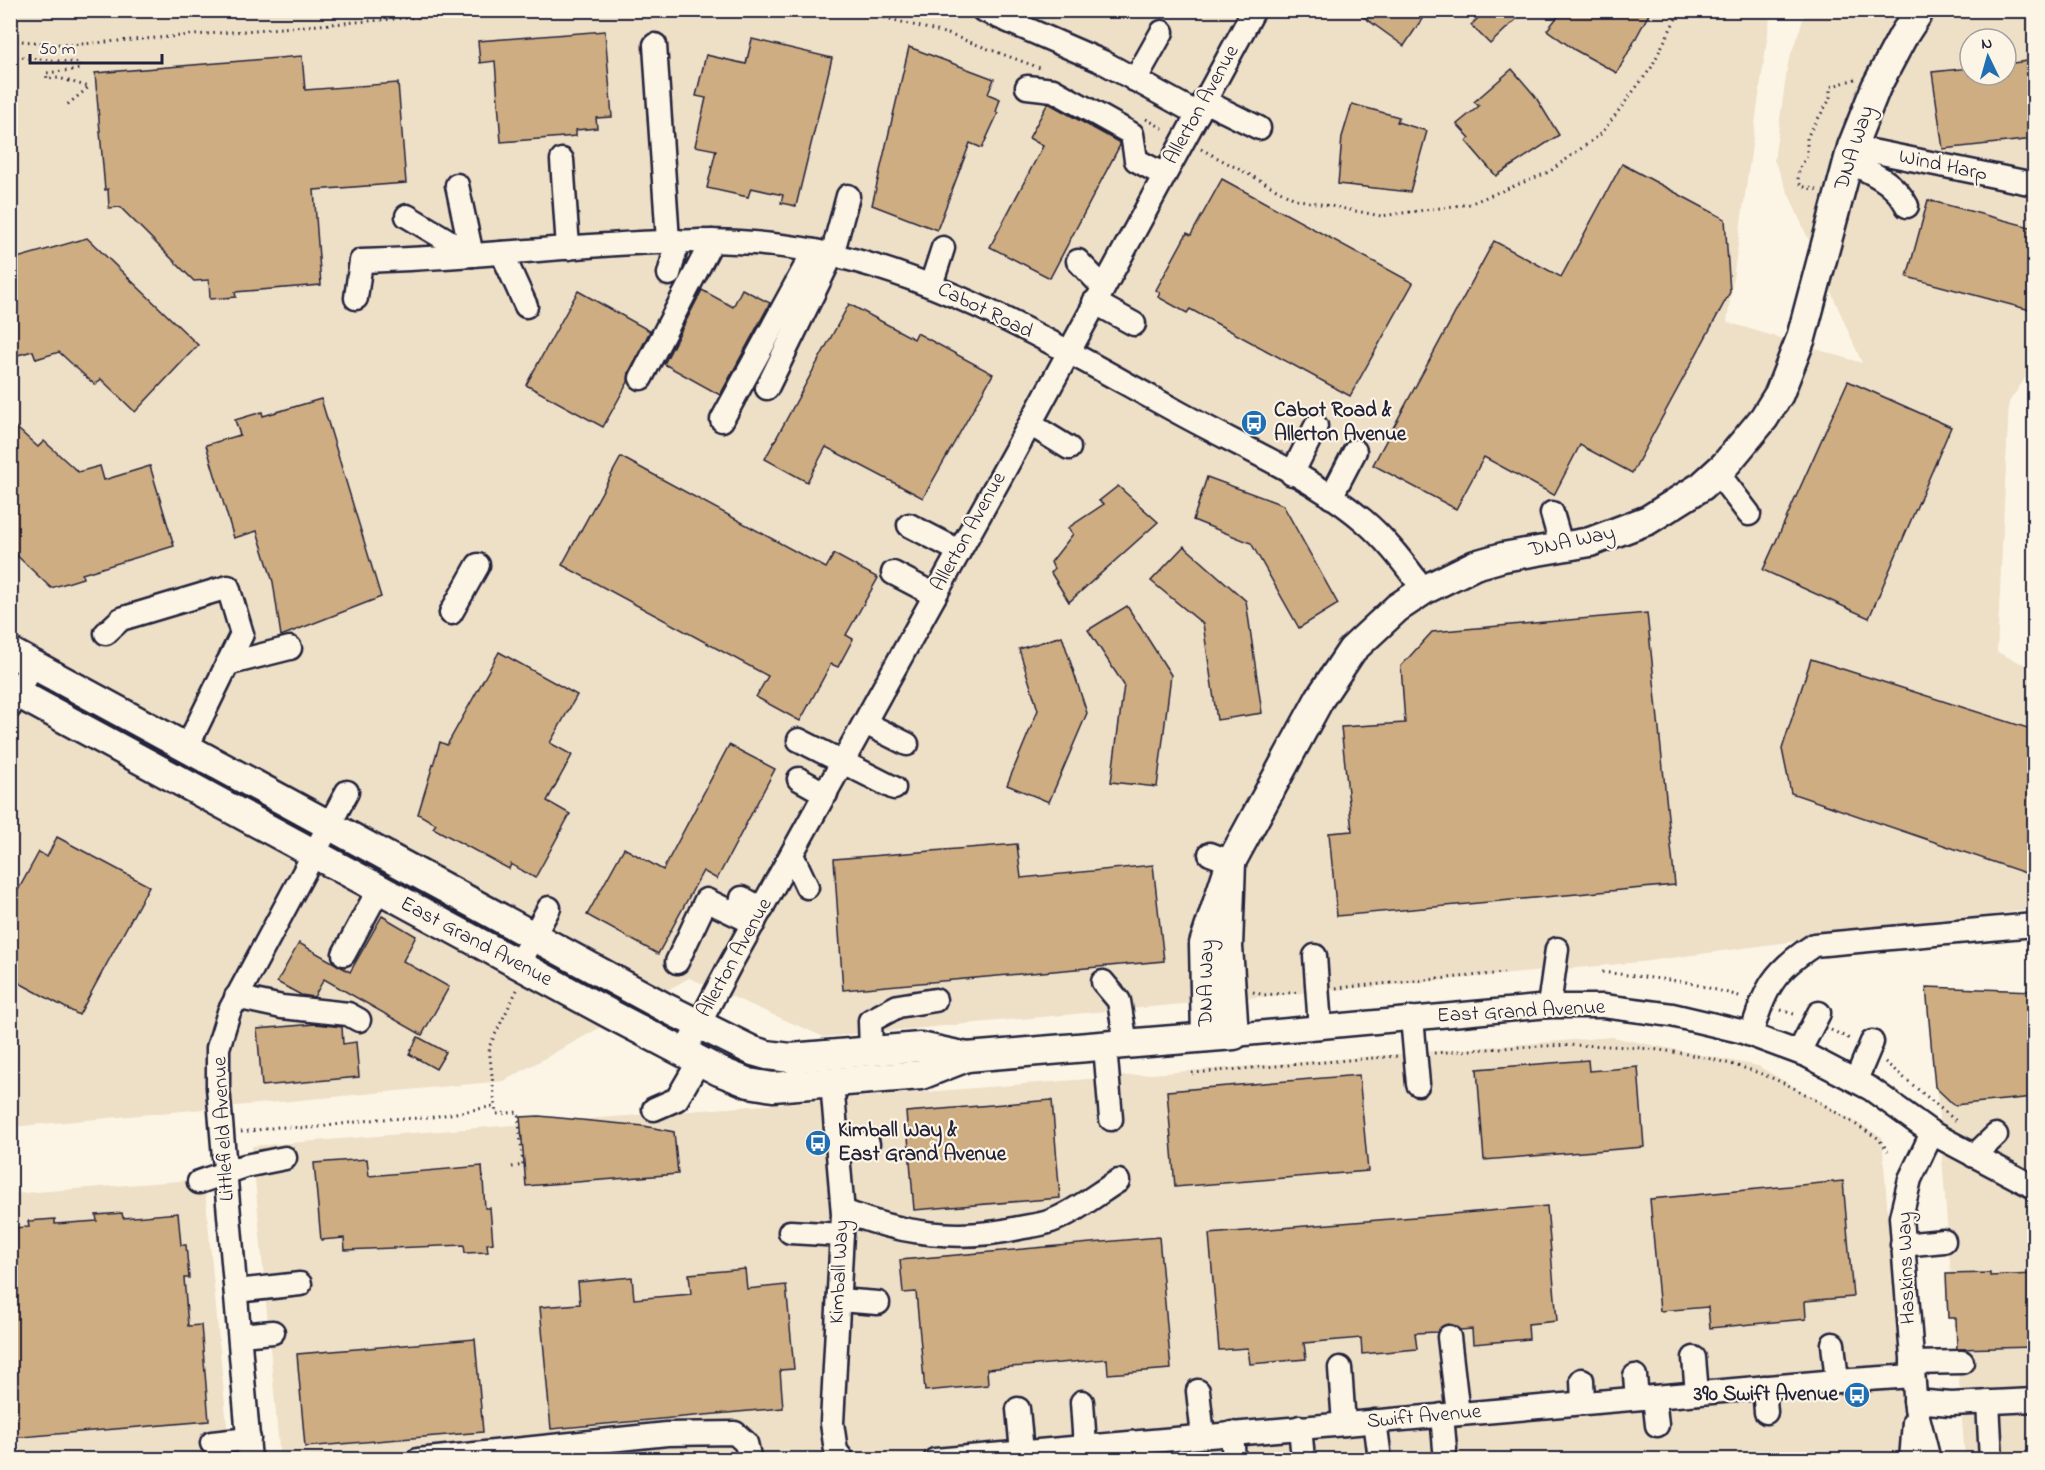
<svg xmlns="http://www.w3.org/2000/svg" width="2045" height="1470" font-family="'Indie Flower',sans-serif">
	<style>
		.built { fill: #eedfc7; fill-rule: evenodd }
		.building { fill: #cfad82; stroke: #22223b; stroke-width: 1.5 }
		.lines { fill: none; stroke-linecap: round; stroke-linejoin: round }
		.minor-casing { stroke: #22223b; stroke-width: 27 }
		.major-casing { stroke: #22223b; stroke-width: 33 }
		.path { stroke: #22223b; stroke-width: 3; stroke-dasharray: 1.5 4.5; stroke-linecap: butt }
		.minor { stroke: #fcf5e5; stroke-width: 22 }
		.major { stroke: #fcf5e5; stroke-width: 28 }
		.labels { text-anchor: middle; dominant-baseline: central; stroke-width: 4.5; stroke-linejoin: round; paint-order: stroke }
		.street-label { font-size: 21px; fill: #22223b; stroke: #fcf5e5 }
		.poi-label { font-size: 21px; font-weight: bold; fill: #22223b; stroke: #fcf5e5; text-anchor: start }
	</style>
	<rect width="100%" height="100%" fill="#fcf5e5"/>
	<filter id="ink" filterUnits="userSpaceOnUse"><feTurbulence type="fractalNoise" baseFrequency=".0167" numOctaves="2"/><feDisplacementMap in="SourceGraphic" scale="12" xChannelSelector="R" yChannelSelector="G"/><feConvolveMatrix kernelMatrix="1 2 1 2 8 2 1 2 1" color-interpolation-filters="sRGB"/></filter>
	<g filter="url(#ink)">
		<g class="built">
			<path d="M 11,11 L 1771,11 L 1727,322 L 1862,363 L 1774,160 L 1788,63 L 1806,11 L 2034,11 L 2034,365 L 2009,402 L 1997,652 L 2034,669 L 2034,909 L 1641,962 L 824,1037 L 689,978 L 504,1081 L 11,1127 ZM 1970,39 L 2006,39 L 2006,75 L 1970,75 Z"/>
			<polygon points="2034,994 2034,1459 1965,1459 1930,1001"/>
			<polygon points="1612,1037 1758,1066 1882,1137 1906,1459 280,1459 252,1146"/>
			<polygon points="204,1179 230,1459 11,1460 11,1194"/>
		</g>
		<g class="building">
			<polygon points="1354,10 1428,10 1404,46"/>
			<polygon points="1486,10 1526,10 1490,44 1471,25"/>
			<polygon points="1563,10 1651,10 1617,73 1575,50 1547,30"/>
			<polygon points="605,31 612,117 596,118 597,128 576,130 576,136 501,142 495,61 480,63 478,41"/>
			<polygon points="752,39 832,58 796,206 781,203 783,195 751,188 748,197 707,188 716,150 695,146 706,98 696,96 706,55 746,64"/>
			<polygon points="909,47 994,79 988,94 1000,99 996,112 998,113 982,148 970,143 937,230 872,205"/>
			<polygon points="302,56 305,90 398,83 406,183 314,190 321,285 235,292 236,297 210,299 209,280 194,281 120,207 109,208 108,189 105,190 95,73"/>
			<polygon points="2034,60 2034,139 1943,149 1932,72 1970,68 1970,75 2006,75 2006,64"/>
			<polygon points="1512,69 1535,96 1559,135 1496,176 1466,141 1470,138 1457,124 1479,106 1474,102"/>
			<polygon points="1048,103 1120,143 1120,145 1050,278 990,247 1043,146 1029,138"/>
			<polygon points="1352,104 1399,117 1397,122 1427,131 1410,192 1338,184 1342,137"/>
			<polygon points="1622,164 1725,219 1730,292 1632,473 1580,445 1554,495 1484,457 1456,509 1373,465 1494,241 1561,277"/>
			<polygon points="1222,179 1413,283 1350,396 1190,309 1187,313 1158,297 1160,293 1156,290 1187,233 1191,235"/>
			<polygon points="1928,200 2034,228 2034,311 1907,277"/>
			<polygon points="87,238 198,345 135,412 101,379 95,385 59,352 36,359 33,351 10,357 10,260"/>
			<polygon points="742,289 770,303 720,395 664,364 702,290 733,307"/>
			<polygon points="578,291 650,331 629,372 628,382 603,427 526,385"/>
			<polygon points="849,304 914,339 917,333 993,374 923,498 826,447 807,482 765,459"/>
			<polygon points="1848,381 1951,427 1869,618 1763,570"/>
			<polygon points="321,399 381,597 281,636 273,582 257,531 234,538 206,445 240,435 235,420 262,412 263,416"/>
			<polygon points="10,422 38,447 44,441 78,472 100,466 104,480 150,466 174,546 82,574 83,578 51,588 10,549"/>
			<polygon points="621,457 826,568 834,554 878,578 846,635 853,639 838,667 831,664 800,721 756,697 768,676 562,565"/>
			<polygon points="1207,477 1283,505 1338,604 1299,628 1251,543 1193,520"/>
			<polygon points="1118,486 1158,522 1069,602 1051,573 1054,569 1051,562 1073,534 1068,528 1104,504 1099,501"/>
			<polygon points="1184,546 1246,601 1262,713 1217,720 1203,624 1151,581"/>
			<polygon points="1127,606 1171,675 1157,787 1111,782 1124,685 1088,630"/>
			<polygon points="1647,613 1675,885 1337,916 1329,833 1352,831 1341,727 1405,723 1401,666 1432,632"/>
			<polygon points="1062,636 1087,713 1049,802 1007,785 1038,710 1019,649"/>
			<polygon points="499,652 577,695 550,743 572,755 547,801 570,814 535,878 511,864 509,869 433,828 436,824 418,814 440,742 447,745"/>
			<polygon points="1811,659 2034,730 2034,876 1791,793 1782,749"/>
			<polygon points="729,745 775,769 717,879 703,871 658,954 587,915 624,848 663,870"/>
			<polygon points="57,837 149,886 79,1015 10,978 10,905 39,852 47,857"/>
			<polygon points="1017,844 1021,878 1153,865 1164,961 843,990 834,859"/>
			<polygon points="382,916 416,936 403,961 449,987 422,1035 324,979 314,997 301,995 277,982 299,943 350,972"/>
			<polygon points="1926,987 2034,991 2034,1097 1954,1105 1935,1087"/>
			<polygon points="315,1024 342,1027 343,1044 356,1042 359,1077 262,1086 257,1029"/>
			<polygon points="418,1037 446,1052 436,1069 409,1054"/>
			<polygon points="1588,1060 1589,1071 1638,1067 1644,1147 1484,1160 1477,1069"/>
			<polygon points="1359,1075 1368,1171 1175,1187 1167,1091"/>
			<polygon points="1052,1100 1060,1198 914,1210 906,1112"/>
			<polygon points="539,1116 644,1126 674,1132 678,1174 526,1186 520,1117"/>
			<polygon points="367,1159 369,1176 482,1166 485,1208 490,1208 493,1243 487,1244 488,1252 465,1253 464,1245 345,1250 344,1238 321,1240 314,1163"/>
			<polygon points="1843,1181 1853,1297 1805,1301 1806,1319 1710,1328 1708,1307 1660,1311 1650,1199"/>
			<polygon points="1547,1206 1557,1321 1528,1324 1529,1339 1473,1344 1472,1329 1460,1330 1448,1324 1437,1332 1415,1333 1417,1349 1362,1354 1361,1338 1304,1343 1306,1359 1250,1364 1248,1348 1219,1350 1209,1234"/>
			<polygon points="122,1213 123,1218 178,1213 181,1245 186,1245 189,1278 184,1278 188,1326 201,1325 209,1421 10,1438 10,1228 29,1227 28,1221 55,1219 55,1224 97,1221 96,1215"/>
			<polygon points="1159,1237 1171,1369 1108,1374 1107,1359 987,1369 988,1385 925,1391 916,1292 903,1293 900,1260"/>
			<polygon points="745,1269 747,1289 786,1285 794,1369 780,1370 783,1408 551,1429 540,1307 580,1304 578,1282 632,1277 634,1299 691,1294 689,1274"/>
			<polygon points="1990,1273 1990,1276 2034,1274 2034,1347 1957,1349 1956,1318 1948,1318 1946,1274"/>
			<polygon points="475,1339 483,1432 305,1447 297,1354"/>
		</g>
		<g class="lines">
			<g class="minor-casing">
				<g id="minor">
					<polyline points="983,10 1103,62 1198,114"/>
					<polyline points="655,45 668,241"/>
					<polyline points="1135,80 1162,32"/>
					<polyline points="1027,87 1053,90 1132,134 1136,160 1164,175"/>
					<polyline points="1204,101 1259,128"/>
					<polyline points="1852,147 2034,184"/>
					<polyline points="562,160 568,248"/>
					<path d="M 1848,161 C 1873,174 1894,181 1907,206"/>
					<polyline points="457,185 472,255"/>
					<polyline points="407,216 472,255"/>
					<polyline points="502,253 526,306"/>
					<polyline points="1078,261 1103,287"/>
					<polyline points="669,274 678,241"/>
					<polyline points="931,285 943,248"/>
					<path d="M 356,298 L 361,261 C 433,259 504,253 576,247 C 656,241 736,236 815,251 C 946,277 1060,348 1176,411 C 1237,445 1310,475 1363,520 C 1387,540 1405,565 1424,590"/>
					<polyline points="1094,302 1134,324"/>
					<polyline points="641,378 712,241"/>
					<polyline points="767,388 832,255 848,196"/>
					<polyline points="722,420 814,251"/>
					<polyline points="1030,424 1069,448"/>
					<polyline points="1717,472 1749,514"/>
					<polyline points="1292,474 1316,426"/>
					<polyline points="1331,497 1355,451"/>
					<polyline points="1552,513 1562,548"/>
					<polyline points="909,525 959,551"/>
					<polyline points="893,573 935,595"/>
					<polyline points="451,613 478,565"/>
					<polyline points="106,633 121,619 228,587 242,634 187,747"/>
					<polyline points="227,664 290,648"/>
					<polyline points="10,707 32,664"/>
					<polyline points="865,723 907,744"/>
					<polyline points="799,740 894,788"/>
					<polyline points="799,779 826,794"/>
					<polyline points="1210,854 1231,862"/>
					<polyline points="792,855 807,887"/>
					<polyline points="742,898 762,909"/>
					<polyline points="344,954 379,889"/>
					<polyline points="1315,956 1320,1027"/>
					<polyline points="677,962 706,900 754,923"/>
					<polyline points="518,964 549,908"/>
					<polyline points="1103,982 1119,1001 1126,1044"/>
					<polyline points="236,997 282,1007 348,1014 359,1020"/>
					<polyline points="1549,1006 1557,949"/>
					<polyline points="1412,1018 1418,1084"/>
					<path d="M 1751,1034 C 1766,988 1772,972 1814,945 L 2034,925"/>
					<polyline points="1234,1035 1549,1006 1603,1006 1672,1015 1740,1031 1808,1056 1871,1089 1932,1133 2034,1187"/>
					<polyline points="1105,1046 1111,1119"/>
					<polyline points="871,1051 870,1021 898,1006 935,1000"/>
					<polyline points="1799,1052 1819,1013"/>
					<polyline points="684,1053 730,965 1030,424 1254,10"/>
					<polyline points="1856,1080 1872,1042"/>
					<polyline points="832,1082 843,1214 832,1423 836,1451 843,1460"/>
					<polyline points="654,1109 677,1099 699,1061"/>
					<polyline points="838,1147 868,1144"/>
					<polyline points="1974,1156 1996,1135"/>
					<polyline points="199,1182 245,1166 285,1158"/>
					<path d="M 843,1211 C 901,1234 958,1242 1019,1228 C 1029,1226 1041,1225 1051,1221 C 1074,1213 1097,1194 1118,1181"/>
					<polyline points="790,1232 842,1235"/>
					<polyline points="1902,1245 1944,1241"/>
					<polyline points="236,1291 300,1284"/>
					<polyline points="839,1300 878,1303"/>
					<polyline points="240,1335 273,1332"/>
					<polyline points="1449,1337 1458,1414"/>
					<polyline points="1833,1344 1837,1381"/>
					<polyline points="1694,1358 1697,1393"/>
					<polyline points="1912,1363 1962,1362"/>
					<polyline points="1340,1368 1344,1424"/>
					<polyline points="1635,1376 1637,1398"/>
					<polyline points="1582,1380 1583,1403"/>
					<polyline points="1764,1387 1766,1412"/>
					<polyline points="1198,1391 1203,1436"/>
					<polyline points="1654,1397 1657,1425"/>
					<polyline points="1915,1401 1951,1404 2034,1400"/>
					<polyline points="1082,1402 1085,1446"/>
					<polyline points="1988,1402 1991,1460"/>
					<polyline points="1018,1409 1022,1452"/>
					<polyline points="1442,1415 1445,1449"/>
					<polyline points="1375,1421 1379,1451"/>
					<polyline points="1300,1427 1303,1459"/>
					<polyline points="1232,1433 1234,1460"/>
					<polyline points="212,1443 249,1439"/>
					<polyline points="250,1460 218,1087 218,1048 229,1012 347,792"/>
					<polyline points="418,1460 667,1434 735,1433 746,1443 750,1460"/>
					<polyline points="935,1460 1837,1381 1913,1376"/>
					<polyline points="1911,1460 1914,1422"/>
					<polyline points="1929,1460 1916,1409 1901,1217 1910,1179 1932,1133"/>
				</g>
			</g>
			<g class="major-casing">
				<g id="major">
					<polyline points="10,652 666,1008 753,1051 767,1055 791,1058 920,1047 967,1057"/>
					<polyline points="10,689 614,1016 719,1071 749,1083 773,1087 921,1075 967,1057 1234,1035 1228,947 1231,862"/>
					<polyline points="1206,1037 1204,944 1231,862 1320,698 1352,650 1397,608 1424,590 1475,565 1503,557 1590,542 1648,520 1702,486 1725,465 1764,418 1779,394 1801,338 1852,147 1876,87 1903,36 1920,10"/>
				</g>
			</g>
			<g class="path">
				<polyline points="855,10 948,34 1040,68"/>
				<polyline points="10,40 69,45 506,10"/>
				<polyline points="10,56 80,63 80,69 46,73 47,79 59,78 89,87 67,105"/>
				<polyline points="1146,119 1166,130"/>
				<polyline points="1201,149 1295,199 1381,216 1469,204 1549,172 1601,134 1651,68 1680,10"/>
				<polyline points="1817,190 1801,186 1798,180 1799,169 1807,156 1807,137 1830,99 1830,87 1855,79"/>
				<polyline points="1602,972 1686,982 1743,997"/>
				<polyline points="1336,988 1504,973"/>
				<polyline points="1253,992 1264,995 1299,992"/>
				<polyline points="1781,1010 1797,1015"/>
				<polyline points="1831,1030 1852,1040"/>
				<path d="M 1434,1053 C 1546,1044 1659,1035 1767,1076 C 1806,1091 1842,1117 1878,1138 L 1888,1151"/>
				<polyline points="1885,1062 1956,1121"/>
				<polyline points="1192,1073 1397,1056"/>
				<polyline points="241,1132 279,1127 311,1128 379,1119 427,1118 495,1106"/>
				<polyline points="512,1167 523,1165 518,1112 496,1114 489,1047 517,990"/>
			</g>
			<use href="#minor" class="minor"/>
			<use href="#major" class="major"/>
		</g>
	</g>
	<defs>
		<g id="bus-disc" transform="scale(1.35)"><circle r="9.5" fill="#1f6fb2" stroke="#fcf5e5"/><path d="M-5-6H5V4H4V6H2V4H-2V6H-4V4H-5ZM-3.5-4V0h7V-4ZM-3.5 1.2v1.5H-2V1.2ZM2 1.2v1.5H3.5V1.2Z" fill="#fff"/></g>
	</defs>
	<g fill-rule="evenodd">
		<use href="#bus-disc" x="1254" y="423"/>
		<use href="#bus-disc" x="818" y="1143"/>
		<use href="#bus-disc" x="1857" y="1395"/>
	</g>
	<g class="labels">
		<g class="street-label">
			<text transform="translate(1202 105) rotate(-61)">Allerton Avenue</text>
			<text transform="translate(1855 148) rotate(-72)">DNA Way</text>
			<text transform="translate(1943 166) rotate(12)">Wind Harp</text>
			<text transform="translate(985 311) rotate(26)">Cabot Road</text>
			<text transform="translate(969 532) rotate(-61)">Allerton Avenue</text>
			<text transform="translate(1572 542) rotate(-12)">DNA Way</text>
			<text transform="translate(476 942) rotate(28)">East Grand Avenue</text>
			<text transform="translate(735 958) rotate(-61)">Allerton Avenue</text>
			<text transform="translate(1207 983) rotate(-89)">DNA Way</text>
			<text transform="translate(1521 1012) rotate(-3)">East Grand Avenue</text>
			<text transform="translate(224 1129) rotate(-93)">Littlefield Avenue</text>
			<text transform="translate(1907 1268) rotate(-92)">Haskins Way</text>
			<text transform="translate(840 1272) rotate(-87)">Kimball Way</text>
			<text transform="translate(1424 1417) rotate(-5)">Swift Avenue</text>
		</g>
		<g class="poi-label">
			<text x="1274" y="411">Cabot Road &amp;<tspan x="1274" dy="24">Allerton Avenue</tspan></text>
			<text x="838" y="1131">Kimball Way &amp;<tspan x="838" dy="24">East Grand Avenue</tspan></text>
			<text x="1838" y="1395" text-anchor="end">390 Swift Avenue</text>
		</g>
	</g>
	<rect width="2045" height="1470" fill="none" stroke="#fcf5e5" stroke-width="36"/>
	<rect x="18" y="18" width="2009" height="1434" fill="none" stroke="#22223b" stroke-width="2" filter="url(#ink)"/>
	<g transform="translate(1988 57) rotate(355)"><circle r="28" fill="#fcf5e5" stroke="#a5a1a1" stroke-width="1.5"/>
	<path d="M0-4.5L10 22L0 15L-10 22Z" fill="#1f6fb2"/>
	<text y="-9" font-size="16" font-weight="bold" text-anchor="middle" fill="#22223b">N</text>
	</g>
	<path d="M30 54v9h132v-9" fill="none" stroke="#22223b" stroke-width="3"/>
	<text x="39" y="54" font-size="18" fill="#22223b" stroke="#fcf5e5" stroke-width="4.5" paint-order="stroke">50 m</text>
</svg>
